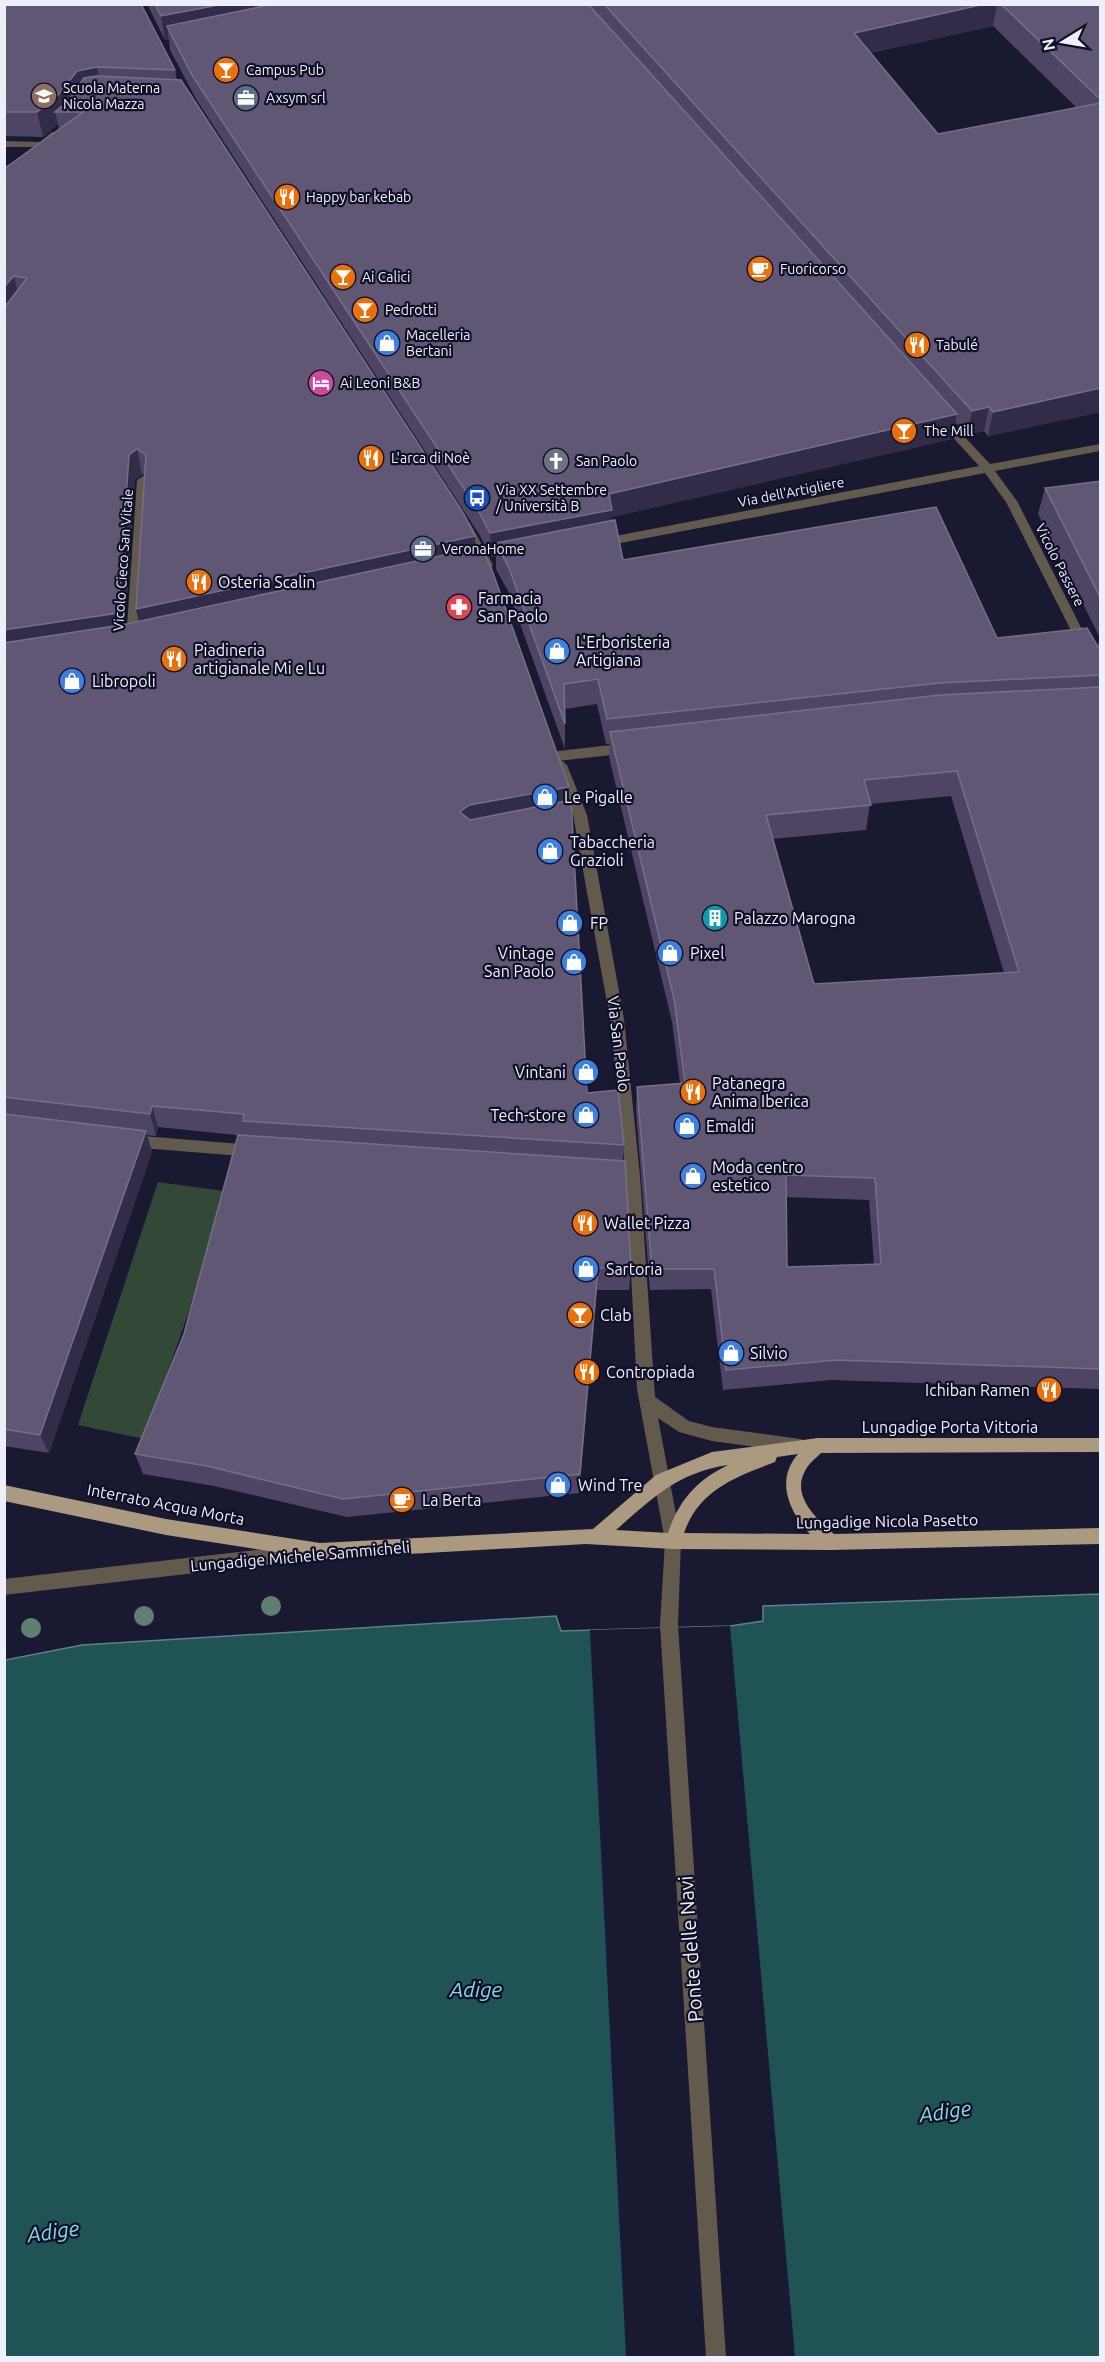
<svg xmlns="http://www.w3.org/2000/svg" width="1105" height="2362" font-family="Ubuntu,sans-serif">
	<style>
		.green { fill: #334836 }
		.water { fill: #1f5356; stroke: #5d8288; stroke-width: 1.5 }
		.pier { fill: #191932 }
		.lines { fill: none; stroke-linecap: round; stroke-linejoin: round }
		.minor { fill: #635a4e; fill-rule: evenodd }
		.major { fill: #ab9980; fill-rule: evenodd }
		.tree { fill: #617f70 }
		.wall { fill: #4e4564; fill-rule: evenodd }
		.shaded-wall { fill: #322c49 }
		.building { fill: #5f5774; stroke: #766f8a; stroke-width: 1.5; fill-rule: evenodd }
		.labels { text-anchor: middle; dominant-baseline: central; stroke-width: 4.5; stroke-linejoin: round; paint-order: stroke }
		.far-poi-label { font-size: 14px; fill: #eeeffe; stroke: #100f28; text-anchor: start }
		.far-street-label { font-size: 14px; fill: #eeeffe; stroke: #100f28 }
		.poi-label { font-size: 16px; fill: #eeeffe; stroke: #100f28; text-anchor: start }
		.street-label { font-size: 16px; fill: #eeeffe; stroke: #100f28 }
		.near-street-label { font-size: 20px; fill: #eeeffe; stroke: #100f28 }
		.near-water-label { font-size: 21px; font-style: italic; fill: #84dce1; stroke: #100f28 }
	</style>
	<rect width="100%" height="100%" fill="#191932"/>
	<polygon class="green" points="158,1182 231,1192 144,1439 78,1425"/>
	<polygon class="water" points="1100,1594 1100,2357 5,2358 5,1660 82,1645 556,1616 561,1631 730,1626 763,1621 763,1606"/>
	<polygon class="pier" points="730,1626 795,2357 626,2357 590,1630"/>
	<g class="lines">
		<g class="minor">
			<polygon points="52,132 60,134 45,147 4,147 4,141 40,142"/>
			<polygon points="940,413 944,415 990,464 1100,444 1100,451 995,471 1017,501 1100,665 1100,680 1094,676 1006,502 985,473 600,547 594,543 600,539 979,466 936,419 936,415"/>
			<polygon points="143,476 149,480 138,642 132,646 126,642 137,480"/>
			<polygon points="464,519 470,523 493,565 491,568 487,569 481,565 458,523"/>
			<polygon points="629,743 635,748 629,753 558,761 552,756 558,751"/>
			<polygon points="561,760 567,765 587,815 624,1019 640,1176 655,1397 689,1421 712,1427 800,1439 806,1441 808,1446 806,1451 800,1453 712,1441 679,1432 658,1418 681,1541 678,1625 726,2358 706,2358 660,1625 665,1541 637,1389 626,1176 610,1019 573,815 555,765"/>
			<polygon points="130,1135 253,1145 258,1147 260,1151 258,1155 253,1157 130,1147 125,1145 123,1141 125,1137"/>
			<polygon points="308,1544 314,1546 316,1552 314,1558 308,1560 4,1595 4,1579"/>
		</g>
		<path class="major" d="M 818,1438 L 1100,1438 L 1100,1452 L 821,1453 C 816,1458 808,1464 805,1471 C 791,1496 817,1519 834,1534 L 1100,1528 L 1100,1544 L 831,1550 L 673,1549 L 586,1544 L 320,1559 L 166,1535 L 4,1501 L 4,1485 L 166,1519 L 320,1543 L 593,1529 L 656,1475 L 712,1452 ZM 798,1454 C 775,1480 789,1512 810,1534 L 684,1533 C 699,1490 735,1477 775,1462 L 777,1457 ZM 728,1465 C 697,1480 679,1500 668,1533 L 616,1530 C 654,1497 677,1473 728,1465 Z"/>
	</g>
	<g class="tree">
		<circle cx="271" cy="1606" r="10"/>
		<circle cx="144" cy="1616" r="10"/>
		<circle cx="31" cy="1628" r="10"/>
	</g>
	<g class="wall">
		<path d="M 4,4 L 175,70 L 177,80 L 475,536 L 475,548 L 569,801 L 587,1093 L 624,1145 L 623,1161 L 631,1268 L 629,1290 L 597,1290 L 579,1493 L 347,1517 L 214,1486 L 143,1474 L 135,1454 L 184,1334 L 246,1136 L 158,1127 L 156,1136 L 147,1135 L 152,1152 L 49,1453 L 4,1446 L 4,169 L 59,130 L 58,124 L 43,137 L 4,136 ZM 142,474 L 145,476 L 136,609 L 139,621 L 125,624 L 135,480 Z"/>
		<path d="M 147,4 L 1101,4 L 1101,412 L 988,436 L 984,431 L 967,435 L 955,422 L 952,439 L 612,517 L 612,521 L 623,560 L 997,638 L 1097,647 L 1100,638 L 1038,514 L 1045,488 L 1101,481 L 1101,1389 L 831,1380 L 723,1390 L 711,1289 L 650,1290 L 636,1110 L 637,1087 L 680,1083 L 672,1022 L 609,757 L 610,744 L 606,744 L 597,704 L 565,709 L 565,749 L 509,593 L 496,569 L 496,557 L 491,557 L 479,534 L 196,99 L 170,50 L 169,40 L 165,40 ZM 993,26 L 1077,108 L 938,134 L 870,53 ZM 951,796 L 1004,973 L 814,984 L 772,839 L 866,830 L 870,804 ZM 786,1197 L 869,1200 L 874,1264 L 787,1267 Z"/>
	</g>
	<g class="shaded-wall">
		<polygon points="224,4 353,4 167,26 169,40 165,40 161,16"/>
		<polygon points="985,4 997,4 993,26 851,57 854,33"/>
		<polygon points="97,67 102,91 55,112 58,124 43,137 37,112 77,71"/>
		<polygon points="14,276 20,301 4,320 4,287"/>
		<polygon points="1101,388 1101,412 988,436 993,412"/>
		<polygon points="989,407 984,431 967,435 972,411"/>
		<polygon points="957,414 952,439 612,517 612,534 496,543 496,557 491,557 490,533 609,494"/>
		<polygon points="137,449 142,474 135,480 124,637 4,656 4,630 129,455"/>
		<polygon points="475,536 476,560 141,633 136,609"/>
		<polygon points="569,787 569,810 471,829 460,812 469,805"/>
		<polygon points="152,1106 158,1127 156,1136 150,1114"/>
		<polygon points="146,1131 152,1152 49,1453 40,1435"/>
		<polygon points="598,1268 597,1290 579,1493 580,1474"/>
	</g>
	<g class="building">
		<polygon points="4,4 141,4 175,70 97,67 77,71 59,94 37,112 4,112"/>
		<polygon points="155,4 224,4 161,16"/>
		<polygon points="274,4 588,4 957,414 609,494 612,510 490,533 478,510 192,75 167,26"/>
		<polygon points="604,4 985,4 854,33 938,134 1101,103 1101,388 993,412 989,407 972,411"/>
		<polygon points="1001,4 1101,4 1101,100"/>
		<polygon points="97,76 181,80 464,514 475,536 136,609 146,455 137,449 129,455 118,613 4,630 4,308 27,278 14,276 4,287 4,169 83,112 55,112 69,100 84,78"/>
		<polygon points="1101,481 1101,599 1045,488"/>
		<polygon points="936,507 997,638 1087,628 1101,652 1101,675 939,683 607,719 598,679 564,684 565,724 509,568 496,543 615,520 623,560"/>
		<polygon points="481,547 492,570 569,787 469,805 460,812 470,820 571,800 587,1093 618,1090 624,1145 243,1121 244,1114 152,1106 150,1114 4,1097 4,643 127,624"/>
		<path d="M 1101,687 L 1101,1369 L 836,1360 L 726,1370 L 714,1269 L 652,1269 L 637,1087 L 685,1083 L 674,999 L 610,732 L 940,695 ZM 957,771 L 1019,972 L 814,984 L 766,815 L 871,805 L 864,780 ZM 786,1175 L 875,1178 L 881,1264 L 787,1267 Z"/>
		<polygon points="4,1114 146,1131 40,1435 4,1429"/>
		<polygon points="238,1135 625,1161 631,1268 598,1268 580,1474 343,1499 207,1466 135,1454 184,1334"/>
	</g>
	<defs>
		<g id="bar-disc" transform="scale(1.35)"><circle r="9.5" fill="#e8710a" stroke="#100f28"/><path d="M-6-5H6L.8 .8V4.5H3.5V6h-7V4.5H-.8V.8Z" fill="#fff"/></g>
		<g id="school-disc" transform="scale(1.35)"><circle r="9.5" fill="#8d6e63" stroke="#100f28"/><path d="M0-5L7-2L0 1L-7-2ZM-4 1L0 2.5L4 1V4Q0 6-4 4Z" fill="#fff"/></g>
		<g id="office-disc" transform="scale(1.35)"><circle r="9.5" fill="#5c6f8a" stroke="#100f28"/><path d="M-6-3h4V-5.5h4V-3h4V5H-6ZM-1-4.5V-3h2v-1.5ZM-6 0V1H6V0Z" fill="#fff"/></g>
		<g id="restaurant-disc" transform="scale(1.35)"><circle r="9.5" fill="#e8710a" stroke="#100f28"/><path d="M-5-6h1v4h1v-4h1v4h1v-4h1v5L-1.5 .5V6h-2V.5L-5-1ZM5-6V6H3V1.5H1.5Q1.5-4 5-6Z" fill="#fff"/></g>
		<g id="cafe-disc" transform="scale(1.35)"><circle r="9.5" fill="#e8710a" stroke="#100f28"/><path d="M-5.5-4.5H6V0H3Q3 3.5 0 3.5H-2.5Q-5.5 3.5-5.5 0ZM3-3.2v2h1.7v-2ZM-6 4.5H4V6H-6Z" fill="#fff"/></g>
		<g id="shop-disc" transform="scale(1.35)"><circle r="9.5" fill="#3f7fe0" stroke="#100f28"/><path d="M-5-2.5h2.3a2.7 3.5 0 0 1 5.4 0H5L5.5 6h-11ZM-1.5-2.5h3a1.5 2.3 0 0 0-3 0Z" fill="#fff"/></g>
		<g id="hotel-disc" transform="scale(1.35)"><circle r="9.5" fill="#d1479c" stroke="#100f28"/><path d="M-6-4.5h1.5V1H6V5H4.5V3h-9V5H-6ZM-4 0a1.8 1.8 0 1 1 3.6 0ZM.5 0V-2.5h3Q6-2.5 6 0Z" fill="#fff"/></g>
		<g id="church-disc" transform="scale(1.35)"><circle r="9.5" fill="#6b7280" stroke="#100f28"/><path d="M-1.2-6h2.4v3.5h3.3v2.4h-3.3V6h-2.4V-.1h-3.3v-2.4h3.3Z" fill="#fff"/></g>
		<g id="bus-disc" transform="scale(1.35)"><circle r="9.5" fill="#1a4fb4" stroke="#100f28"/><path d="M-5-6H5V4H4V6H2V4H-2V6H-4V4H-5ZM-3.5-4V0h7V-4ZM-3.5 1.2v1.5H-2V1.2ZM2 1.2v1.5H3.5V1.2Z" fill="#fff"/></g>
		<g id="pharmacy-disc" transform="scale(1.35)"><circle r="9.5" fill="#e0444e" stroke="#100f28"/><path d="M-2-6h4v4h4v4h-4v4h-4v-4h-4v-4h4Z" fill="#fff"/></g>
		<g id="building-disc" transform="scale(1.35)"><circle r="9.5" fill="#0f9aa8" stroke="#100f28"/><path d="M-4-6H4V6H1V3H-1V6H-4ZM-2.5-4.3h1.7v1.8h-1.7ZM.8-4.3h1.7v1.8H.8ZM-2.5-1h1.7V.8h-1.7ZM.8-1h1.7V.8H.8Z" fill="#fff"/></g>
	</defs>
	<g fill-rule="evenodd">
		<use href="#bar-disc" x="226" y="70"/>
		<use href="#school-disc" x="44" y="96"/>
		<use href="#office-disc" x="246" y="98"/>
		<use href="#restaurant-disc" x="287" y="197"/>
		<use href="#cafe-disc" x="760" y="269"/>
		<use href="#bar-disc" x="343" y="277"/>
		<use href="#bar-disc" x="365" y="310"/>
		<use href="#shop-disc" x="387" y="343"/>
		<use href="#restaurant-disc" x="917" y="345"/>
		<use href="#hotel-disc" x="321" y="383"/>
		<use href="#bar-disc" x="904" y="431"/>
		<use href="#restaurant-disc" x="371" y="458"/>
		<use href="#church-disc" x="556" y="461"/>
		<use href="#bus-disc" x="477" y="498"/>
		<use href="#office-disc" x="423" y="549"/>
		<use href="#restaurant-disc" x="199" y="582"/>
		<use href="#pharmacy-disc" x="459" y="607"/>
		<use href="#shop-disc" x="557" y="651"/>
		<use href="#restaurant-disc" x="174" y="659"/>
		<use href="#shop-disc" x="72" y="681"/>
		<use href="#shop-disc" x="545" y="797"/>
		<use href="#shop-disc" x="550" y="851"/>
		<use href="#building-disc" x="715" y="918"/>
		<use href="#shop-disc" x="570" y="923"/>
		<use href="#shop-disc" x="670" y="953"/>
		<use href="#shop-disc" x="574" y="962"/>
		<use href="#shop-disc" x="586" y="1072"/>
		<use href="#restaurant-disc" x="693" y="1092"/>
		<use href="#shop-disc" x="586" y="1115"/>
		<use href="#shop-disc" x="687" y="1126"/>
		<use href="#shop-disc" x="693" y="1176"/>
		<use href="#restaurant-disc" x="585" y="1223"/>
		<use href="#shop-disc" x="586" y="1269"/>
		<use href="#bar-disc" x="580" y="1315"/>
		<use href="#shop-disc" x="731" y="1353"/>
		<use href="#restaurant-disc" x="587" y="1372"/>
		<use href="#restaurant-disc" x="1049" y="1390"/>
		<use href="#shop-disc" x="558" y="1485"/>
		<use href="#cafe-disc" x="402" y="1500"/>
	</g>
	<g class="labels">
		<g class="far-poi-label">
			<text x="246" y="70">Campus Pub</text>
			<text x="63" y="88">Scuola Materna<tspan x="63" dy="16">Nicola Mazza</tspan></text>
			<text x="266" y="98">Axsym srl</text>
			<text x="306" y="197">Happy bar kebab</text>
			<text x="780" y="269">Fuoricorso</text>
			<text x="362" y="277">Ai Calici</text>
			<text x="385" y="310">Pedrotti</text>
			<text x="406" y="335">Macelleria<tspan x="406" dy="16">Bertani</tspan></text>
			<text x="936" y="345">Tabulé</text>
			<text x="340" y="383">Ai Leoni B&amp;B</text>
			<text x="924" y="431">The Mill</text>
			<text x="391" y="458">L'arca di Noè</text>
			<text x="576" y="461">San Paolo</text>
			<text x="496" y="490">Via XX Settembre<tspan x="496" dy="16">/ Università B</tspan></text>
			<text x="442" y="549">VeronaHome</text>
		</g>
		<g class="far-street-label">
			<text transform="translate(791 492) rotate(-11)">Via dell'Artigliere</text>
			<text transform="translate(123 560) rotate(-86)">Vicolo Cieco San Vitale</text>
			<text transform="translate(1060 565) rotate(63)">Vicolo Passere</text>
		</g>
		<g class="poi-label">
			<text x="218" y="582">Osteria Scalin</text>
			<text x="478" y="598">Farmacia<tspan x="478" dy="18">San Paolo</tspan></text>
			<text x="576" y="642">L'Erboristeria<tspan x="576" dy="18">Artigiana</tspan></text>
			<text x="194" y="650">Piadineria<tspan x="194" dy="18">artigianale Mi e Lu</tspan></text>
			<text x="92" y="681">Libropoli</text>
			<text x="564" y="797">Le Pigalle</text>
			<text x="570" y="842">Tabaccheria<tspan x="570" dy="18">Grazioli</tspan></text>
			<text x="734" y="918">Palazzo Marogna</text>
			<text x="590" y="923">FP</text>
			<text x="554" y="953" text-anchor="end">Vintage<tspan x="554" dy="18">San Paolo</tspan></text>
			<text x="690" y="953">Pixel</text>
			<text x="566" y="1072" text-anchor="end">Vintani</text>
			<text x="712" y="1083">Patanegra<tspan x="712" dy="18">Anima Iberica</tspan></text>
			<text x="566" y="1115" text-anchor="end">Tech-store</text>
			<text x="706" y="1126">Emaldi</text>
			<text x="712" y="1167">Moda centro<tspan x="712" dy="18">estetico</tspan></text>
			<text x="604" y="1223">Wallet Pizza</text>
			<text x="606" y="1269">Sartoria</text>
			<text x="600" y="1315">Clab</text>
			<text x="750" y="1353">Silvio</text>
			<text x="606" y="1372">Contropiada</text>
			<text x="1030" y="1390" text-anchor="end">Ichiban Ramen</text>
			<text x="578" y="1485">Wind Tre</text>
			<text x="422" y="1500">La Berta</text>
		</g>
		<g class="street-label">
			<text transform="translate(619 1044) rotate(83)">Via San Paolo</text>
			<text x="950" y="1427">Lungadige Porta Vittoria</text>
			<text transform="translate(166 1504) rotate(11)">Interrato Acqua Morta</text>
			<text transform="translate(887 1521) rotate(-1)">Lungadige Nicola Pasetto</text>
			<text transform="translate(300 1556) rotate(-5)">Lungadige Michele Sammicheli</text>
		</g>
		<g class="near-street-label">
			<text transform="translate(690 1949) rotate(-94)">Ponte delle Navi</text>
		</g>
		<g class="near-water-label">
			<text x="476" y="1989">Adige</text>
			<text transform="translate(945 2111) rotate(-8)">Adige</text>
			<text transform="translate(53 2231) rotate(-8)">Adige</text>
		</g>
	</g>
	<rect width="1105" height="2362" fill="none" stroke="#eeeffe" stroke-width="12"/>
	<g transform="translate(1063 42) rotate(259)" stroke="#100f28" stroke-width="4.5" paint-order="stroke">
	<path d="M0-4.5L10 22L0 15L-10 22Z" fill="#eeeffe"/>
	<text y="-9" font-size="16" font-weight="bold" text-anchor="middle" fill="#eeeffe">N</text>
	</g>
</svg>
